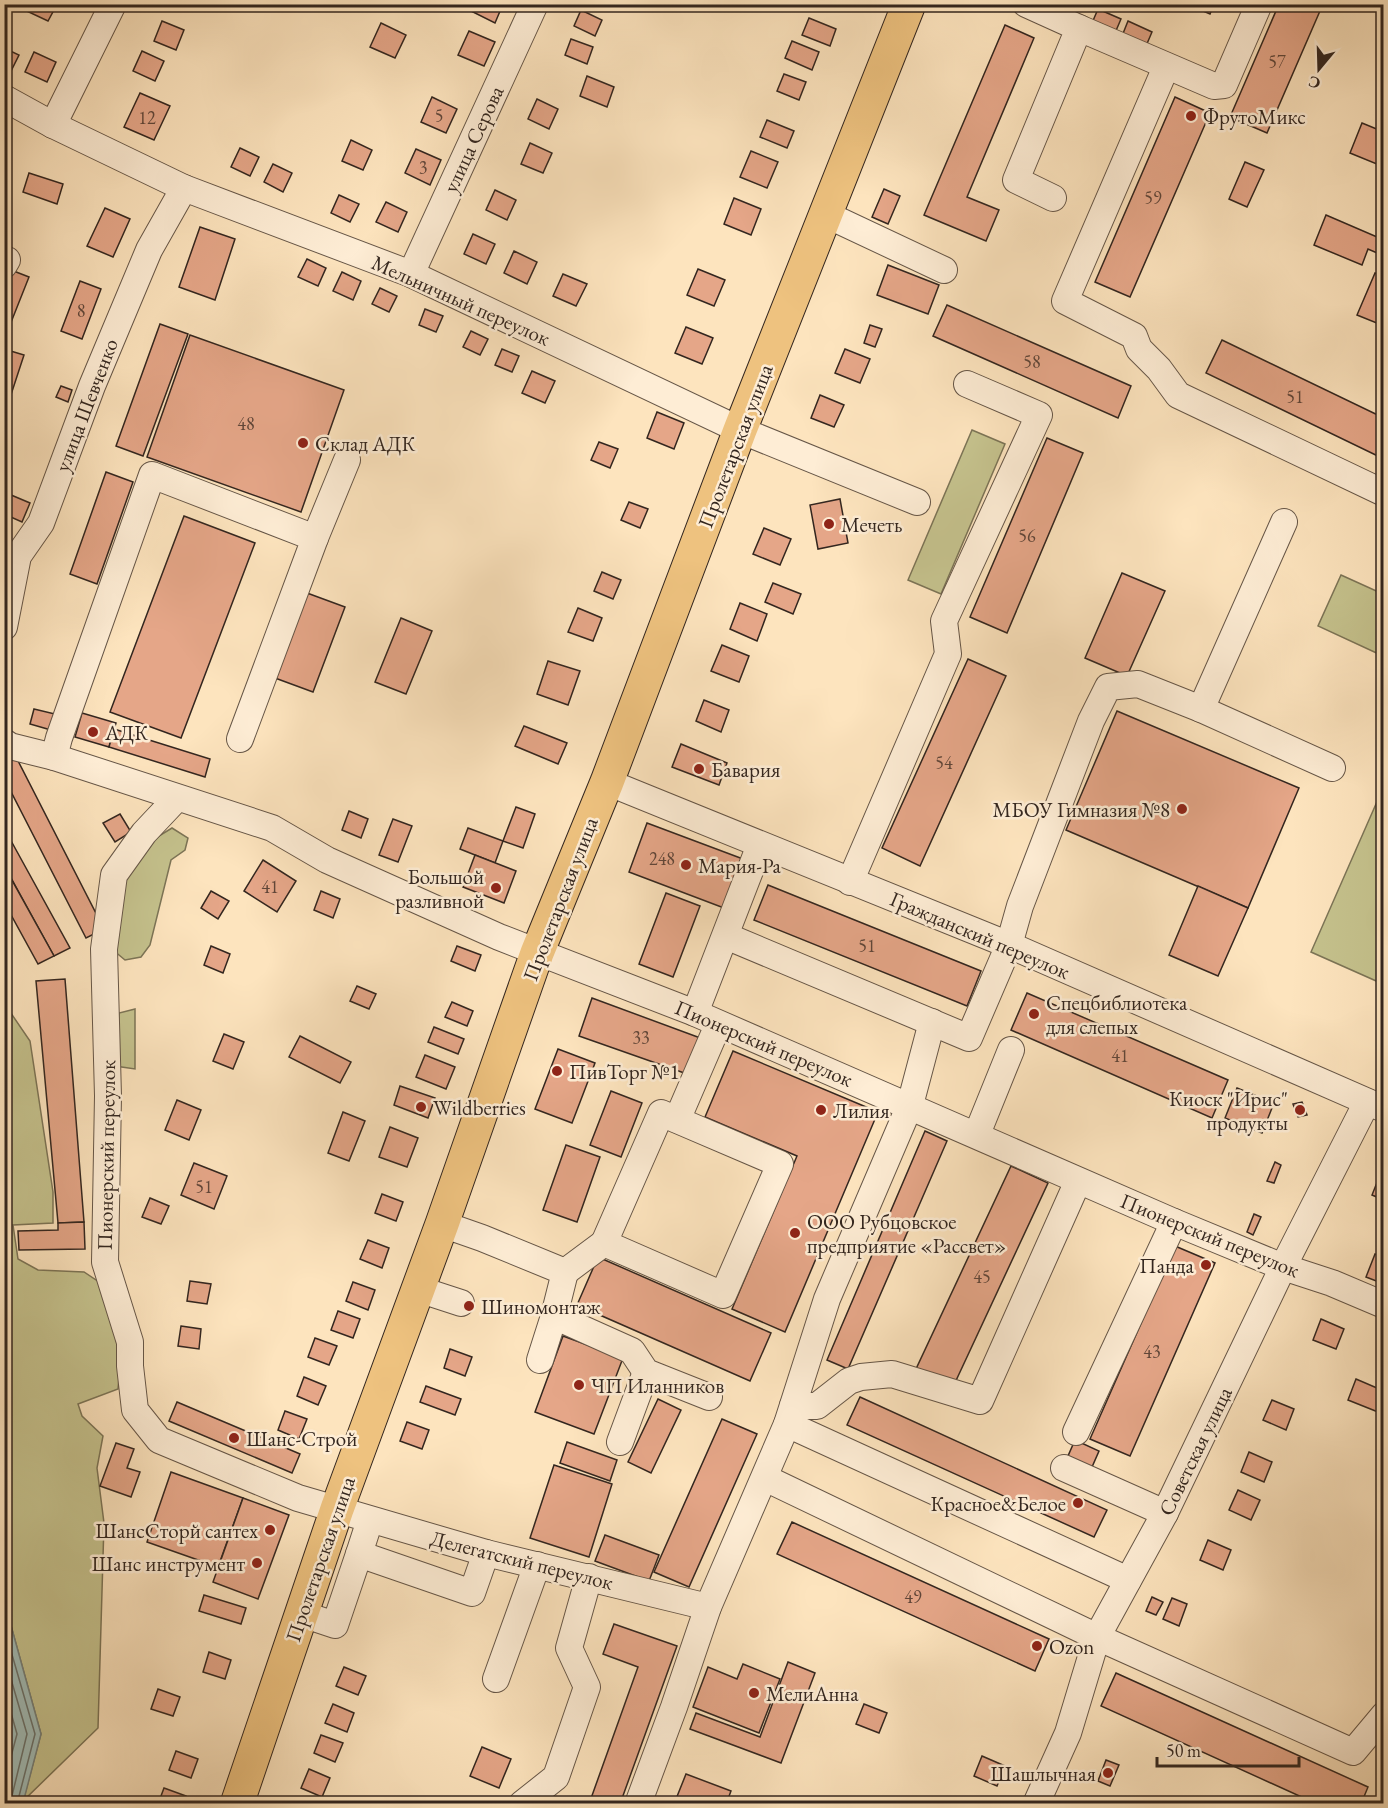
<svg xmlns="http://www.w3.org/2000/svg" width="1388" height="1808" font-family="'EB Garamond',serif">
	<style>
		.green { fill: #c5c28d; stroke: #7c7456; stroke-width: 1.5 }
		.water { fill: #a1bdb8; stroke: #75817b; stroke-width: 1.5 }
		.lines { fill: none; stroke-linecap: round; stroke-linejoin: round }
		.shore { stroke: #6a726c; stroke-width: 1.5 }
		.building { fill: #e5a688; stroke: #33261f; stroke-width: 1.5 }
		.minor-casing { stroke: #665647; stroke-width: 28 }
		.major-casing { stroke: #33261f; stroke-width: 35 }
		.minor { stroke: #feedd5; stroke-width: 26 }
		.major { stroke: #eec27f; stroke-width: 33 }
		.poi-dot { fill: #8f2418; stroke: #feedd5; stroke-width: 2 }
		.labels { text-anchor: middle; dominant-baseline: central; stroke-width: 5; stroke-linejoin: round; paint-order: stroke }
		.number-label { font-size: 18px; fill: #604639 }
		.poi-label { font-size: 21px; fill: #33261f; stroke: #feedd5; text-anchor: start }
		.street-label { font-size: 21px; fill: #33261f; stroke: #feedd5 }
	</style>
	<rect width="100%" height="100%" fill="#fde4be"/>
	<filter id="stains"><feTurbulence type="fractalNoise" baseFrequency=".00333" numOctaves="4"/><feColorMatrix values="0 0 0 0 .2 0 0 0 0 .09 0 0 0 0 .02 0 0 0 .5 -.17"/></filter>
	<radialGradient id="worn" r=".72"><stop offset=".6" stop-color="#630" stop-opacity="0"/><stop offset="1" stop-color="#630" stop-opacity=".3"/></radialGradient>
	<g class="green">
		<polygon points="972,430 1005,444 941,594 908,580"/>
		<polygon points="1341,575 1383,594 1383,656 1318,626"/>
		<polygon points="1383,788 1383,984 1311,952"/>
		<polygon points="172,828 188,838 185,850 171,860 150,945 141,957 125,960 113,950 124,882 154,839"/>
		<polygon points="4,1003 30,1041 53,1192 53,1223 13,1225 18,1259 38,1270 84,1272 99,1282 122,1345 118,1389 78,1404 82,1416 103,1436 97,1468 104,1523 98,1728 23,1801 41,1734 5,1604"/>
		<polygon points="135,1009 135,1069 115,1066 119,1013"/>
	</g>
	<polygon class="water" points="5,1604 41,1734 23,1803 5,1803"/>
	<g class="lines">
		<g class="shore">
			<polyline points="4,1627 35,1734 17,1804"/>
			<polyline points="4,1655 27,1734 10,1804"/>
			<polyline points="4,1688 17,1734 4,1783"/>
		</g>
	</g>
	<g class="building">
		<polygon points="16,4 48,4 55,8 48,21 16,6"/>
		<polygon points="457,4 503,4 495,23"/>
		<polygon points="1187,4 1214,4 1210,14"/>
		<polygon points="1279,4 1323,4 1267,133 1230,117"/>
		<polygon points="1098,9 1121,19 1115,33 1092,23"/>
		<polygon points="581,10 602,20 595,36 574,26"/>
		<polygon points="809,18 836,29 830,46 802,35"/>
		<polygon points="162,21 184,30 176,50 154,41"/>
		<polygon points="1128,21 1152,32 1146,46 1122,36"/>
		<polygon points="381,23 406,35 395,58 370,47"/>
		<polygon points="1005,25 1034,38 967,197 999,210 986,241 924,215"/>
		<polygon points="469,31 495,42 484,66 458,55"/>
		<polygon points="571,39 593,47 587,64 565,55"/>
		<polygon points="792,41 819,52 812,70 785,58"/>
		<polygon points="4,48 19,55 10,73 4,71"/>
		<polygon points="142,51 164,61 155,81 133,71"/>
		<polygon points="34,52 56,62 47,82 25,72"/>
		<polygon points="784,74 806,82 799,100 777,91"/>
		<polygon points="587,76 614,87 607,107 580,96"/>
		<polygon points="140,93 170,106 154,140 124,127"/>
		<polygon points="432,97 457,109 446,133 421,122"/>
		<polygon points="1175,97 1210,113 1130,297 1095,282"/>
		<polygon points="537,99 558,109 549,129 528,119"/>
		<polygon points="767,120 794,131 787,148 760,137"/>
		<polygon points="1362,123 1384,132 1384,167 1350,153"/>
		<polygon points="351,140 372,150 363,170 342,161"/>
		<polygon points="530,143 552,153 543,173 521,164"/>
		<polygon points="240,148 259,157 250,176 231,167"/>
		<polygon points="416,149 441,160 430,185 405,173"/>
		<polygon points="751,151 778,162 767,188 740,177"/>
		<polygon points="1245,162 1264,170 1247,207 1229,199"/>
		<polygon points="273,164 292,173 283,192 264,182"/>
		<polygon points="29,173 63,184 57,204 23,192"/>
		<polygon points="884,189 900,196 888,224 872,217"/>
		<polygon points="495,190 516,200 507,220 486,210"/>
		<polygon points="339,195 359,204 350,222 331,213"/>
		<polygon points="734,198 761,209 751,235 724,224"/>
		<polygon points="386,202 407,212 398,232 376,222"/>
		<polygon points="105,208 130,219 113,257 87,246"/>
		<polygon points="1326,215 1377,237 1384,221 1384,256 1368,249 1362,265 1314,245"/>
		<polygon points="200,227 235,239 215,300 179,287"/>
		<polygon points="473,234 495,244 486,264 464,254"/>
		<polygon points="514,251 537,262 527,284 504,273"/>
		<polygon points="307,259 326,268 318,286 298,277"/>
		<polygon points="888,265 939,285 928,314 877,295"/>
		<polygon points="698,269 725,280 714,306 687,295"/>
		<polygon points="11,270 29,277 4,340 4,287"/>
		<polygon points="342,272 361,281 353,300 333,291"/>
		<polygon points="1375,273 1384,277 1384,326 1357,315"/>
		<polygon points="563,274 587,284 576,306 553,296"/>
		<polygon points="80,281 101,289 82,339 61,331"/>
		<polygon points="380,288 397,296 389,312 372,304"/>
		<polygon points="947,305 1131,386 1118,418 933,336"/>
		<polygon points="425,309 443,316 436,332 419,325"/>
		<polygon points="160,324 188,334 143,456 116,446"/>
		<polygon points="870,325 882,329 875,347 864,343"/>
		<polygon points="686,327 713,338 702,364 675,353"/>
		<polygon points="471,331 488,339 480,355 463,347"/>
		<polygon points="190,335 344,390 301,512 147,457"/>
		<polygon points="1222,340 1384,418 1384,459 1206,373"/>
		<polygon points="4,349 24,355 4,416"/>
		<polygon points="502,349 519,356 512,372 495,365"/>
		<polygon points="845,349 870,359 860,383 835,373"/>
		<polygon points="532,371 555,381 545,403 522,393"/>
		<polygon points="61,386 72,390 68,402 56,397"/>
		<polygon points="820,395 844,405 834,427 811,418"/>
		<polygon points="657,412 684,423 674,449 647,438"/>
		<polygon points="1047,438 1083,453 1007,633 970,617"/>
		<polygon points="599,442 618,449 610,468 591,460"/>
		<polygon points="106,472 133,482 97,584 70,574"/>
		<polygon points="4,492 30,503 22,522 4,514"/>
		<polygon points="840,499 848,543 818,549 810,505"/>
		<polygon points="629,502 648,509 640,528 621,520"/>
		<polygon points="184,516 255,543 181,738 110,712"/>
		<polygon points="764,528 791,539 780,565 753,554"/>
		<polygon points="602,572 621,580 613,599 594,591"/>
		<polygon points="1122,573 1165,591 1127,676 1085,658"/>
		<polygon points="773,583 801,594 793,614 765,602"/>
		<polygon points="307,593 345,607 313,692 275,678"/>
		<polygon points="740,603 767,614 757,641 730,629"/>
		<polygon points="578,608 602,618 593,641 568,632"/>
		<polygon points="401,618 432,631 406,694 375,682"/>
		<polygon points="722,645 749,656 739,682 711,671"/>
		<polygon points="968,659 1006,676 920,866 882,848"/>
		<polygon points="548,661 580,671 568,705 537,694"/>
		<polygon points="704,700 729,710 721,732 696,721"/>
		<polygon points="34,709 55,714 51,730 30,724"/>
		<polygon points="1117,711 1299,788 1248,908 1066,830"/>
		<polygon points="82,713 116,723 109,747 75,737"/>
		<polygon points="524,726 567,743 558,764 515,746"/>
		<polygon points="114,729 210,759 205,777 109,747"/>
		<polygon points="681,744 727,763 719,785 672,767"/>
		<polygon points="14,753 104,929 86,938 4,778 4,758"/>
		<polygon points="516,807 535,814 523,848 503,841"/>
		<polygon points="349,811 368,819 361,838 342,830"/>
		<polygon points="120,814 131,832 115,842 103,823"/>
		<polygon points="393,819 412,826 398,862 379,855"/>
		<polygon points="647,823 743,859 724,908 629,872"/>
		<polygon points="4,828 70,948 54,956 4,865"/>
		<polygon points="468,828 503,841 495,863 460,849"/>
		<polygon points="475,855 516,871 504,903 463,887"/>
		<polygon points="263,860 296,881 277,912 244,891"/>
		<polygon points="4,866 54,956 38,964 4,902"/>
		<polygon points="768,885 981,971 967,1006 754,920"/>
		<polygon points="1198,886 1248,908 1218,976 1169,955"/>
		<polygon points="211,891 229,901 218,919 201,908"/>
		<polygon points="321,891 340,899 333,918 314,910"/>
		<polygon points="666,893 700,906 673,977 639,964"/>
		<polygon points="211,946 230,954 223,973 204,965"/>
		<polygon points="457,946 481,955 475,971 451,961"/>
		<polygon points="65,979 84,1222 58,1223 36,981"/>
		<polygon points="357,986 376,994 369,1009 350,1001"/>
		<polygon points="1027,993 1228,1080 1212,1118 1011,1030"/>
		<polygon points="592,998 703,1039 690,1075 579,1036"/>
		<polygon points="452,1002 473,1011 467,1026 445,1017"/>
		<polygon points="434,1027 464,1039 458,1054 428,1042"/>
		<polygon points="224,1034 244,1042 233,1069 213,1061"/>
		<polygon points="300,1036 351,1062 340,1083 289,1057"/>
		<polygon points="558,1049 595,1063 572,1123 535,1109"/>
		<polygon points="733,1051 878,1112 785,1332 732,1309 797,1156 705,1117"/>
		<polygon points="425,1055 455,1067 446,1089 416,1077"/>
		<polygon points="400,1086 435,1098 428,1118 394,1105"/>
		<polygon points="1237,1088 1274,1103 1262,1133 1225,1118"/>
		<polygon points="611,1091 642,1103 621,1157 590,1145"/>
		<polygon points="177,1100 201,1110 189,1140 165,1130"/>
		<polygon points="1302,1102 1307,1115 1298,1117 1293,1104"/>
		<polygon points="343,1112 365,1121 349,1161 328,1153"/>
		<polygon points="390,1127 418,1138 407,1167 379,1157"/>
		<polygon points="925,1131 947,1141 848,1369 827,1360"/>
		<polygon points="566,1145 600,1157 577,1222 543,1210"/>
		<polygon points="1275,1162 1281,1165 1274,1183 1267,1181"/>
		<polygon points="194,1163 227,1176 214,1209 181,1195"/>
		<polygon points="1011,1166 1048,1183 953,1387 916,1369"/>
		<polygon points="1380,1175 1384,1177 1384,1200 1372,1195"/>
		<polygon points="382,1194 403,1202 396,1221 375,1213"/>
		<polygon points="150,1198 169,1206 161,1224 142,1217"/>
		<polygon points="1254,1214 1261,1217 1253,1235 1247,1232"/>
		<polygon points="84,1222 85,1249 19,1250 18,1231 58,1230 58,1223"/>
		<polygon points="368,1240 389,1248 382,1268 360,1259"/>
		<polygon points="1175,1246 1215,1263 1130,1456 1090,1439"/>
		<polygon points="1375,1254 1384,1258 1384,1284 1366,1277"/>
		<polygon points="598,1257 771,1333 750,1381 577,1305"/>
		<polygon points="190,1281 211,1284 207,1304 187,1301"/>
		<polygon points="353,1282 375,1290 368,1310 346,1301"/>
		<polygon points="338,1311 360,1319 353,1338 331,1330"/>
		<polygon points="1321,1319 1344,1329 1336,1349 1313,1340"/>
		<polygon points="181,1326 201,1329 199,1349 178,1346"/>
		<polygon points="563,1336 623,1358 594,1434 535,1412"/>
		<polygon points="315,1338 337,1346 329,1365 308,1357"/>
		<polygon points="450,1349 472,1357 465,1376 444,1368"/>
		<polygon points="304,1377 326,1386 318,1405 297,1396"/>
		<polygon points="1356,1379 1384,1391 1384,1399 1378,1412 1348,1400"/>
		<polygon points="426,1386 461,1399 455,1415 420,1402"/>
		<polygon points="860,1397 1107,1510 1094,1537 847,1425"/>
		<polygon points="658,1399 681,1410 651,1473 628,1462"/>
		<polygon points="1272,1400 1294,1409 1286,1430 1263,1420"/>
		<polygon points="177,1402 300,1454 292,1473 169,1421"/>
		<polygon points="285,1411 307,1419 299,1439 278,1430"/>
		<polygon points="722,1419 757,1434 689,1587 654,1572"/>
		<polygon points="407,1422 429,1430 422,1449 400,1441"/>
		<polygon points="1075,1440 1099,1451 1092,1467 1068,1456"/>
		<polygon points="567,1442 617,1460 610,1481 560,1463"/>
		<polygon points="116,1443 134,1449 127,1468 140,1472 131,1497 100,1486"/>
		<polygon points="1249,1452 1272,1462 1264,1482 1241,1472"/>
		<polygon points="554,1465 612,1484 589,1557 530,1538"/>
		<polygon points="171,1472 243,1498 218,1567 147,1542"/>
		<polygon points="1238,1490 1260,1500 1251,1520 1229,1510"/>
		<polygon points="243,1498 289,1515 258,1599 213,1582"/>
		<polygon points="792,1522 1049,1639 1035,1671 777,1554"/>
		<polygon points="605,1535 659,1555 649,1581 595,1561"/>
		<polygon points="1208,1540 1231,1550 1223,1570 1200,1560"/>
		<polygon points="204,1595 246,1608 241,1624 199,1611"/>
		<polygon points="1152,1597 1163,1602 1156,1615 1146,1611"/>
		<polygon points="1172,1598 1187,1604 1179,1626 1163,1619"/>
		<polygon points="614,1624 677,1646 620,1804 589,1804 638,1667 603,1654"/>
		<polygon points="209,1652 231,1660 225,1679 203,1672"/>
		<polygon points="788,1662 815,1673 781,1763 690,1729 696,1713 760,1737"/>
		<polygon points="743,1664 780,1679 759,1733 693,1707 708,1667 737,1679"/>
		<polygon points="344,1667 366,1676 358,1695 336,1686"/>
		<polygon points="1116,1673 1368,1787 1361,1804 1317,1804 1101,1706"/>
		<polygon points="158,1689 180,1697 173,1716 151,1709"/>
		<polygon points="333,1704 354,1713 347,1732 325,1723"/>
		<polygon points="864,1704 887,1713 879,1733 856,1724"/>
		<polygon points="321,1735 343,1743 335,1762 314,1753"/>
		<polygon points="482,1747 511,1759 499,1788 470,1776"/>
		<polygon points="176,1751 198,1759 191,1778 169,1770"/>
		<polygon points="982,1756 1005,1766 997,1786 974,1776"/>
		<polygon points="1106,1760 1119,1765 1110,1786 1098,1781"/>
		<polygon points="309,1769 330,1778 322,1797 301,1788"/>
		<polygon points="686,1774 731,1791 726,1804 674,1804"/>
		<polygon points="164,1788 186,1796 183,1804 158,1804"/>
	</g>
	<g class="lines">
		<g class="minor-casing">
			<g id="minor">
				<polyline points="1026,4 1079,28 1016,180 1053,198"/>
				<polyline points="1079,28 1214,86 1224,85 1259,4"/>
				<polyline points="1166,67 1065,301 1134,336 1139,349 1159,369 1178,395 1384,493"/>
				<polyline points="4,98 53,125 184,188 411,274 740,430 917,502"/>
				<polyline points="53,125 113,4"/>
				<polyline points="825,214 944,270"/>
				<polyline points="4,265 7,260"/>
				<polyline points="411,274 535,4"/>
				<polyline points="315,538 347,460"/>
				<polyline points="4,627 18,556 41,523 92,386 149,250 184,188"/>
				<polyline points="1201,709 1284,522"/>
				<polyline points="4,742 10,746 54,757 272,828 327,860 499,937 695,1013 1174,1222 1283,1267 1332,1283 1384,1305"/>
				<polyline points="54,757 59,738 152,475 315,538 240,739"/>
				<polyline points="607,782 1009,945 1384,1109"/>
				<polyline points="177,798 144,833 114,875 104,949 108,1096 105,1262 130,1342 130,1366 135,1410 159,1440 298,1498 486,1553 708,1607"/>
				<polyline points="850,882 948,654 944,621 1039,415 967,384"/>
				<polyline points="726,936 969,1038 1009,945 1020,906 1091,721 1108,687 1138,684 1201,709 1332,768"/>
				<polyline points="695,1013 760,845"/>
				<polyline points="677,1120 780,1164 723,1295 604,1243 661,1113 677,1120 718,1025"/>
				<polyline points="977,1134 1011,1050"/>
				<polyline points="442,1224 482,1238 565,1272 554,1316 632,1351 646,1372 709,1397"/>
				<polyline points="565,1272 604,1243"/>
				<polyline points="418,1289 461,1303"/>
				<polyline points="540,1360 554,1316"/>
				<polyline points="793,1406 817,1406 849,1381 861,1377 892,1374 980,1401 1078,1181"/>
				<polyline points="787,1424 1128,1580"/>
				<polyline points="1076,1432 1174,1222"/>
				<polyline points="620,1442 646,1372"/>
				<polyline points="1064,1468 1165,1513"/>
				<polyline points="765,1478 1097,1637 1353,1752 1384,1715"/>
				<polyline points="370,1520 359,1554 472,1593 486,1553"/>
				<polyline points="302,1614 335,1625 359,1554"/>
				<polyline points="496,1679 537,1565"/>
				<polyline points="522,1804 556,1777 587,1687 569,1648 589,1577"/>
				<polyline points="638,1804 674,1707 708,1607 787,1424 827,1299 910,1105 932,1022"/>
				<polyline points="1036,1804 1068,1733 1097,1637 1165,1513 1283,1267 1367,1102"/>
			</g>
		</g>
		<g class="major-casing">
			<polyline id="major" points="237,1804 337,1509 442,1224 537,953 607,782 740,430 909,4"/>
		</g>
		<use href="#minor" class="minor"/>
		<use href="#major" class="major"/>
	</g>
	<g class="poi-dot">
		<circle cx="1191" cy="116" r="6"/>
		<circle cx="303" cy="443" r="6"/>
		<circle cx="829" cy="524" r="6"/>
		<circle cx="93" cy="732" r="6"/>
		<circle cx="699" cy="769" r="6"/>
		<circle cx="1182" cy="809" r="6"/>
		<circle cx="686" cy="865" r="6"/>
		<circle cx="496" cy="888" r="6"/>
		<circle cx="1034" cy="1014" r="6"/>
		<circle cx="557" cy="1071" r="6"/>
		<circle cx="421" cy="1107" r="6"/>
		<circle cx="821" cy="1110" r="6"/>
		<circle cx="1300" cy="1110" r="6"/>
		<circle cx="795" cy="1233" r="6"/>
		<circle cx="1206" cy="1265" r="6"/>
		<circle cx="469" cy="1306" r="6"/>
		<circle cx="579" cy="1385" r="6"/>
		<circle cx="234" cy="1438" r="6"/>
		<circle cx="1078" cy="1503" r="6"/>
		<circle cx="270" cy="1530" r="6"/>
		<circle cx="257" cy="1563" r="6"/>
		<circle cx="1037" cy="1646" r="6"/>
		<circle cx="754" cy="1693" r="6"/>
		<circle cx="1108" cy="1773" r="6"/>
	</g>
	<g class="labels">
		<g class="number-label">
			<text x="1277" y="61">57</text>
			<text x="439" y="115">5</text>
			<text x="147" y="117">12</text>
			<text x="423" y="167">3</text>
			<text x="1153" y="197">59</text>
			<text x="81" y="310">8</text>
			<text x="1032" y="361">58</text>
			<text x="1295" y="396">51</text>
			<text x="246" y="423">48</text>
			<text x="1027" y="535">56</text>
			<text x="944" y="762">54</text>
			<text x="662" y="858">248</text>
			<text x="270" y="886">41</text>
			<text x="867" y="945">51</text>
			<text x="641" y="1037">33</text>
			<text x="1120" y="1055">41</text>
			<text x="204" y="1186">51</text>
			<text x="982" y="1276">45</text>
			<text x="1152" y="1351">43</text>
			<text x="913" y="1596">49</text>
		</g>
		<g class="poi-label">
			<text x="1203" y="116">ФрутоМикс</text>
			<text x="315" y="443">Склад АДК</text>
			<text x="841" y="524">Мечеть</text>
			<text x="105" y="732">АДК</text>
			<text x="711" y="769">Бавария</text>
			<text x="1170" y="809" text-anchor="end">МБОУ Гимназия №8</text>
			<text x="698" y="865">Мария-Ра</text>
			<text x="484" y="876" text-anchor="end">Большой<tspan x="484" dy="24">разливной</tspan></text>
			<text x="1046" y="1002">Спецбиблиотека<tspan x="1046" dy="24">для слепых</tspan></text>
			<text x="569" y="1071">ПивТорг №1</text>
			<text x="1288" y="1098" text-anchor="end">Киоск "Ирис"<tspan x="1288" dy="24">продукты</tspan></text>
			<text x="433" y="1107">Wildberries</text>
			<text x="833" y="1110">Лилия</text>
			<text x="807" y="1221">ООО Рубцовское<tspan x="807" dy="24">предприятие «Рассвет»</tspan></text>
			<text x="1194" y="1265" text-anchor="end">Панда</text>
			<text x="481" y="1306">Шиномонтаж</text>
			<text x="591" y="1385">ЧП Иланников</text>
			<text x="246" y="1438">Шанс-Строй</text>
			<text x="1066" y="1503" text-anchor="end">Красное&amp;Белое</text>
			<text x="258" y="1530" text-anchor="end">ШансСторй сантех</text>
			<text x="245" y="1563" text-anchor="end">Шанс инструмент</text>
			<text x="1049" y="1646">Ozon</text>
			<text x="766" y="1693">МелиАнна</text>
			<text x="1096" y="1773" text-anchor="end">Шашлычная</text>
		</g>
		<g class="street-label">
			<text transform="translate(473 139) rotate(-65)">улица Серова</text>
			<text transform="translate(461 300) rotate(24)">Мельничный переулок</text>
			<text transform="translate(86 405) rotate(-69)">улица Шевченко</text>
			<text transform="translate(735 446) rotate(-69)">Пролетарская улица</text>
			<text transform="translate(560 899) rotate(-69)">Пролетарская улица</text>
			<text transform="translate(980 935) rotate(23)">Гражданский переулок</text>
			<text transform="translate(764 1043) rotate(23)">Пионерский переулок</text>
			<text transform="translate(106 1155) rotate(-89)">Пионерский переулок</text>
			<text transform="translate(1210 1235) rotate(22)">Пионерский переулок</text>
			<text transform="translate(1195 1451) rotate(-64)">Советская улица</text>
			<text transform="translate(320 1559) rotate(-71)">Пролетарская улица</text>
			<text transform="translate(522 1560) rotate(14)">Делегатский переулок</text>
		</g>
	</g>
	<rect width="1388" height="1808" fill="none" stroke="#fde4be" stroke-width="24"/>
	<rect x="6" y="6" width="1376" height="1796" fill="none" stroke="#33261f" stroke-width="3"/>
	<rect x="12" y="12" width="1364" height="1784" fill="none" stroke="#33261f" stroke-width="1.5"/>
	<g transform="translate(1319 69) rotate(199)" stroke="#feedd5" stroke-width="4.5" paint-order="stroke">
	<path d="M0-4.5L10 22L0 15L-10 22Z" fill="#33261f"/>
	<text y="-9" font-size="16" font-weight="bold" text-anchor="middle" fill="#33261f">С</text>
	</g>
	<path d="M1157 1757v9h142v-9" fill="none" stroke="#33261f" stroke-width="3"/>
	<text x="1166" y="1757" font-size="18" fill="#33261f" stroke="#feedd5" stroke-width="4.5" paint-order="stroke">50 m</text>
	<rect width="100%" height="100%" filter="url(#stains)"/>
	<rect width="100%" height="100%" fill="url(#worn)"/>
</svg>
